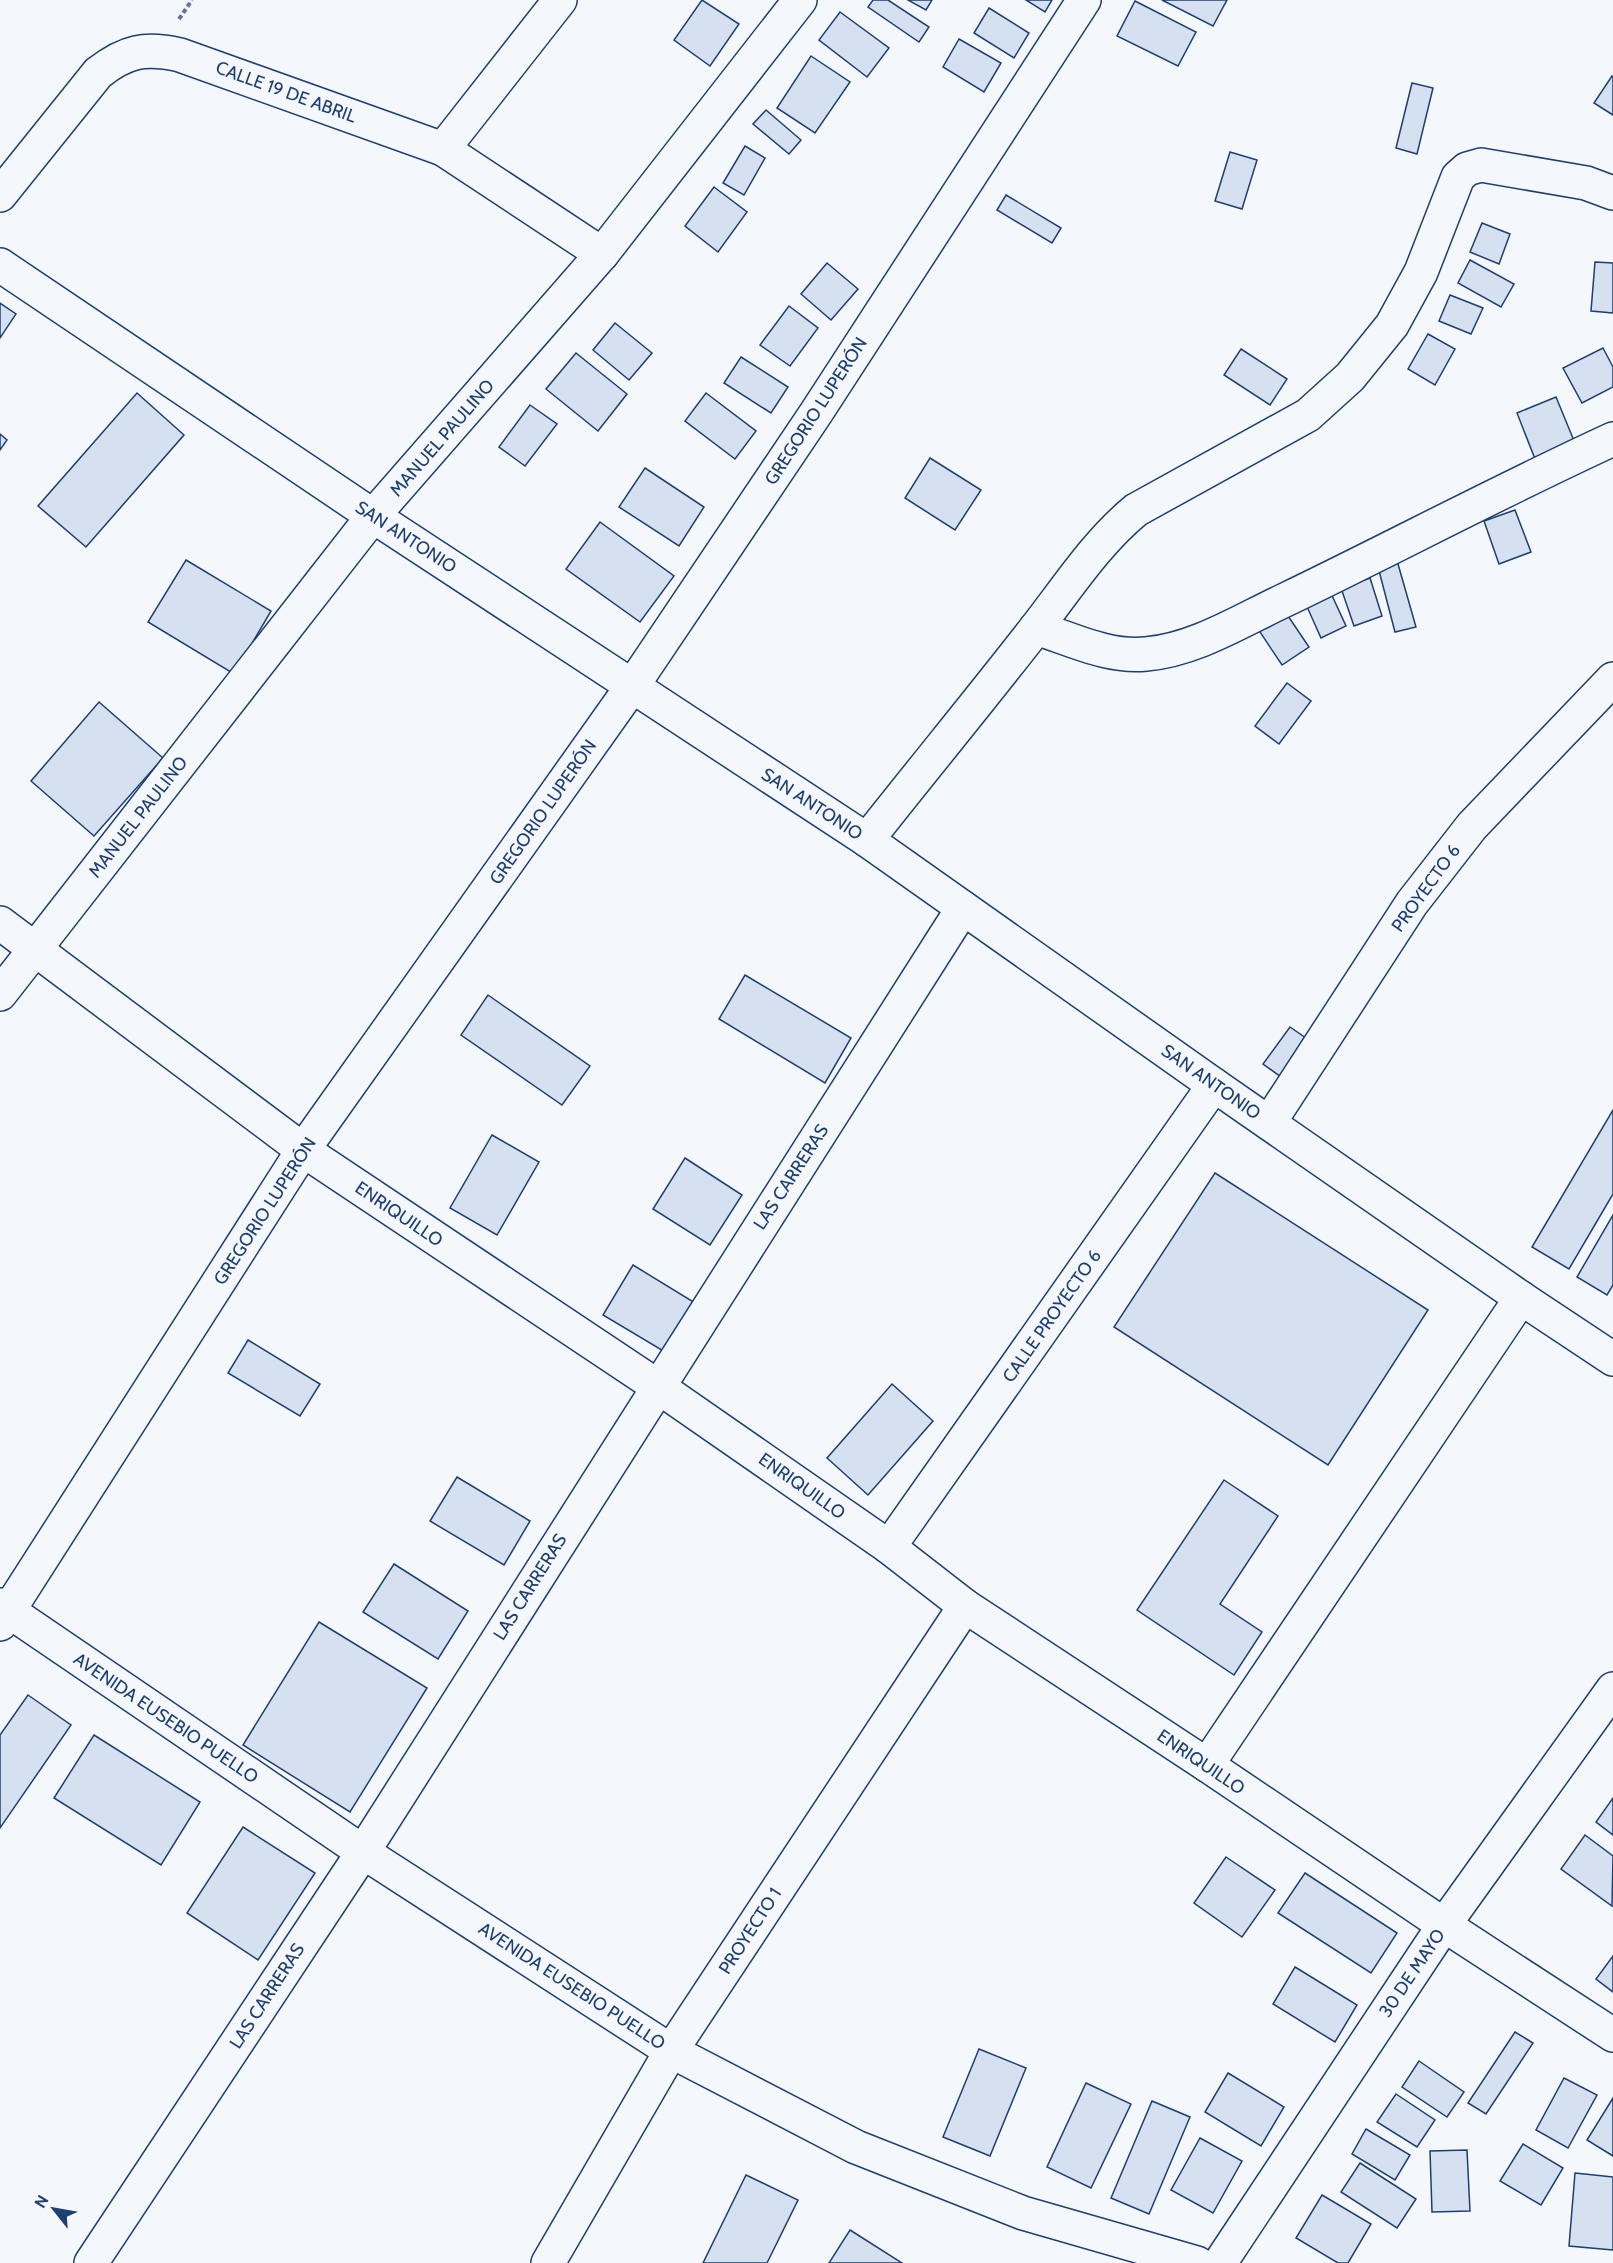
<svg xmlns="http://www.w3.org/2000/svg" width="1613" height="2263" font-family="Cabin,sans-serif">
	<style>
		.building { fill: #d5e0f0; stroke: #1d3f73; stroke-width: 1.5 }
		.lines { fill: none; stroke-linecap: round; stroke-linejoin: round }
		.minor-casing { stroke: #1d3f73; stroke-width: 36 }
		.major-casing { stroke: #1d3f73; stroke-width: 36 }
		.path { stroke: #5e769c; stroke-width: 4; stroke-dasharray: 4.5 3; stroke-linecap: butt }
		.minor { stroke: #f4f7fb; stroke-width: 33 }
		.major { stroke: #f4f7fb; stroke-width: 33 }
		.labels { text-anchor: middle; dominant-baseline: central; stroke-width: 4.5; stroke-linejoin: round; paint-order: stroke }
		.street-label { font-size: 18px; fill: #1d3f73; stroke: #f4f7fb }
	</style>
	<rect width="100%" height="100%" fill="#f4f7fb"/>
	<g class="building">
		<polygon points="702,0 739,24 710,66 674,40"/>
		<polygon points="873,0 888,0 929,27 919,42 868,7"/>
		<polygon points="908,0 932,0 926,10"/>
		<polygon points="1026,0 1052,0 1045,12"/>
		<polygon points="1162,0 1227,0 1213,26"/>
		<polygon points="1135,1 1196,32 1178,66 1117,36"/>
		<polygon points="989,8 1029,33 1014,58 974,33"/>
		<polygon points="840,12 889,48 867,77 819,40"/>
		<polygon points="959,39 1001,63 984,92 943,67"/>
		<polygon points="811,56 850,82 815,133 777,108"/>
		<polygon points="1612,76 1613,77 1613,115 1594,103"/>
		<polygon points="1412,83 1433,88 1417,154 1396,148"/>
		<polygon points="766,110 801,140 789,154 753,124"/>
		<polygon points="745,146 765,158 744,195 723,183"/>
		<polygon points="1230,152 1257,160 1242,209 1215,201"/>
		<polygon points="714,187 747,212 718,252 685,226"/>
		<polygon points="1006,195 1061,228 1052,243 997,210"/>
		<polygon points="1482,223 1510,234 1499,264 1470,252"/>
		<polygon points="1470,260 1514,284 1501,307 1458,283"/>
		<polygon points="1595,262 1613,263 1613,313 1591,311"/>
		<polygon points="827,263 858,289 831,320 801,294"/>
		<polygon points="1450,295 1483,308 1471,334 1439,321"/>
		<polygon points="0,303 16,314 0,338"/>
		<polygon points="789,306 818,328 790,366 760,345"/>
		<polygon points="615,323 652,353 629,380 593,350"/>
		<polygon points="1428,334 1455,349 1435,385 1408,369"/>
		<polygon points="1603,348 1613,367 1613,387 1582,403 1563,368"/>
		<polygon points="1241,349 1287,379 1270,405 1224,375"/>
		<polygon points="576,353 627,394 598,431 546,389"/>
		<polygon points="741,357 788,387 771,413 724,383"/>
		<polygon points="137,393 184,435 86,547 38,506"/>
		<polygon points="706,393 756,431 735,459 685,421"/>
		<polygon points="1556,397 1577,448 1537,464 1517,413"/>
		<polygon points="530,405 557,424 525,466 499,447"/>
		<polygon points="0,434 7,440 0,450"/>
		<polygon points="930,458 981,490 955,530 905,498"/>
		<polygon points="645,468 704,507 679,546 619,507"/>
		<polygon points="1515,510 1531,552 1499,564 1484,521"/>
		<polygon points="600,522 674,576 640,622 566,569"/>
		<polygon points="1396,557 1416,627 1395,632 1377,563"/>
		<polygon points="186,560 271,611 234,674 148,622"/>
		<polygon points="1370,578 1382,616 1354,626 1341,588"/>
		<polygon points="1329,589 1346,626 1321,638 1304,600"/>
		<polygon points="1282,607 1309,647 1282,665 1256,626"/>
		<polygon points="1287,683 1311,701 1279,744 1255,726"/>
		<polygon points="99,702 163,758 94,836 31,781"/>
		<polygon points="745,975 851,1038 825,1083 719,1019"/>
		<polygon points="488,995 590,1066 562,1105 461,1035"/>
		<polygon points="1290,1027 1316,1045 1288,1082 1263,1064"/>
		<polygon points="1613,1110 1613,1194 1569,1269 1532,1247"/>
		<polygon points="492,1135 539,1162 497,1235 450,1208"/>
		<polygon points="685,1158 742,1195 710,1245 653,1209"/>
		<polygon points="1215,1173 1428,1310 1328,1465 1114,1327"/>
		<polygon points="1613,1215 1613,1285 1607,1295 1577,1277"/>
		<polygon points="633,1265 700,1306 670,1355 603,1315"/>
		<polygon points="248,1340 320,1384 300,1416 228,1373"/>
		<polygon points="892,1384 933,1421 868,1495 827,1458"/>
		<polygon points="457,1477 530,1521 504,1565 430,1521"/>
		<polygon points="1224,1480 1278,1516 1220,1604 1262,1632 1234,1675 1137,1610"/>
		<polygon points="394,1564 468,1611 438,1659 363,1612"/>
		<polygon points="319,1622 427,1688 350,1812 243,1745"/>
		<polygon points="28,1695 71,1725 0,1828 0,1735"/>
		<polygon points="94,1735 200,1802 161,1865 54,1798"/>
		<polygon points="1613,1798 1613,1835 1596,1822"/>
		<polygon points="243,1827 315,1873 258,1960 187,1913"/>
		<polygon points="1585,1835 1613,1856 1612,1906 1561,1869"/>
		<polygon points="1226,1857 1275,1890 1242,1937 1194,1903"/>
		<polygon points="1305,1873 1397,1933 1371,1973 1278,1913"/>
		<polygon points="1613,1956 1613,1992 1596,1979"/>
		<polygon points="1295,1967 1357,2005 1335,2042 1273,2004"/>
		<polygon points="1515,2032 1533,2043 1486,2114 1468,2103"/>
		<polygon points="979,2049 1026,2068 990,2156 943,2137"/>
		<polygon points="1419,2061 1464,2092 1447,2117 1402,2087"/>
		<polygon points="1228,2073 1284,2107 1261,2146 1205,2112"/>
		<polygon points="1564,2078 1597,2095 1568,2148 1536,2130"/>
		<polygon points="1086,2083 1131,2104 1091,2188 1047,2167"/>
		<polygon points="1396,2094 1435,2120 1417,2147 1377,2122"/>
		<polygon points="1613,2098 1613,2156 1587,2140"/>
		<polygon points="1152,2101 1190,2117 1149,2214 1111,2198"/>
		<polygon points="1366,2129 1410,2155 1395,2180 1352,2154"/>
		<polygon points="1200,2138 1242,2161 1213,2213 1171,2190"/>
		<polygon points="1523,2144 1563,2168 1541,2205 1500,2181"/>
		<polygon points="1467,2150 1470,2211 1432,2212 1430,2151"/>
		<polygon points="1360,2163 1416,2199 1397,2228 1341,2192"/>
		<polygon points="1575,2173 1613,2177 1613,2250 1569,2246"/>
		<polygon points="746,2175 798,2200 767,2263 703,2263"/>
		<polygon points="1322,2195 1371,2224 1348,2263 1338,2263 1296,2238"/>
		<polygon points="850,2230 902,2263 829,2263"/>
	</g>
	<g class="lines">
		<g class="minor-casing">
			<g id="minor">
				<polyline points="443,149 560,0"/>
				<path d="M 0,195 L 98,73 C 126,51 145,47 180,55 L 443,149 L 602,254"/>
				<polyline points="0,265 373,516 867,840 1214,1085 1521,1298 1613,1359"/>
				<path d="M 1036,628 C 1071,639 1109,658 1146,654 C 1195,650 1242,620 1285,600 C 1395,547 1502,490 1613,439"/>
				<path d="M 867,840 C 923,769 980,700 1036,628 C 1068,587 1096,543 1136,510 L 1308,415 L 1350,377 L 1392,325 L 1421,272 L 1458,177 L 1467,169 L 1481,165 L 1586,183 L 1613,193"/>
				<polyline points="0,923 303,1150 657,1386 889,1547 965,1606 1207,1765 1444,1925 1613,2035"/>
				<polyline points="0,994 373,516 602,254 800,0"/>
				<polyline points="1269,1123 1412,903 1472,826 1613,679"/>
				<polyline points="889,1547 1214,1085"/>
				<polyline points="0,1624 303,1150 633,685 816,413 1084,0"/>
				<polyline points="1207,1765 1521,1298"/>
				<polyline points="91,2263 363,1852 963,908"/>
				<polyline points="548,2263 671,2051 965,1606"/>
				<polyline points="1220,2263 1444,1925 1613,1689"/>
			</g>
		</g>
		<g class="major-casing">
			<polyline id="major" points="0,1605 363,1852 671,2051 856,2147 1023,2213 1197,2263"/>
		</g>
		<polyline class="path" points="179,19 192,0"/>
		<use href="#minor" class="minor"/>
		<use href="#major" class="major"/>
	</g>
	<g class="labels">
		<g class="street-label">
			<text transform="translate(286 92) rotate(20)">CALLE 19 DE ABRIL</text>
			<text transform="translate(816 411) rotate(-57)">GREGORIO LUPERÓN</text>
			<text transform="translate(442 438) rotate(-49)">MANUEL PAULINO</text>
			<text transform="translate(406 537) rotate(33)">SAN ANTONIO</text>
			<text transform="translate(812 804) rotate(33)">SAN ANTONIO</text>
			<text transform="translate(543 812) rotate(-55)">GREGORIO LUPERÓN</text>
			<text transform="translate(138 817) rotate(-52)">MANUEL PAULINO</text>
			<text transform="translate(1426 888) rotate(-54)">PROYECTO 6</text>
			<text transform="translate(1211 1082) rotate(35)">SAN ANTONIO</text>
			<text transform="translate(791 1177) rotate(-57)">LAS CARRERAS</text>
			<text transform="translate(265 1211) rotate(-57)">GREGORIO LUPERÓN</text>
			<text transform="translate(399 1214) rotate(34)">ENRIQUILLO</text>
			<text transform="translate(1052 1316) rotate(-55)">CALLE PROYECTO 6</text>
			<text transform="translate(802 1486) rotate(35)">ENRIQUILLO</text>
			<text transform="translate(530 1587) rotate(-58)">LAS CARRERAS</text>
			<text transform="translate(166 1718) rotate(34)">AVENIDA EUSEBIO PUELLO</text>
			<text transform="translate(1201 1762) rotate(34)">ENRIQUILLO</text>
			<text transform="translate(750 1931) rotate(-57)">PROYECTO 1</text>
			<text transform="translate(1412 1973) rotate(-56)">30 DE MAYO</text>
			<text transform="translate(572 1986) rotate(33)">AVENIDA EUSEBIO PUELLO</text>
			<text transform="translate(267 1996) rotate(-57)">LAS CARRERAS</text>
		</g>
	</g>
	<g transform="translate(54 2209) rotate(301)" stroke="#f4f7fb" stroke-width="4.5" paint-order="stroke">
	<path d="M0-4.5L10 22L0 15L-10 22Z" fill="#1d3f73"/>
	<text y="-9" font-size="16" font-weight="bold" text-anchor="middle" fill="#1d3f73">N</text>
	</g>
</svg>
